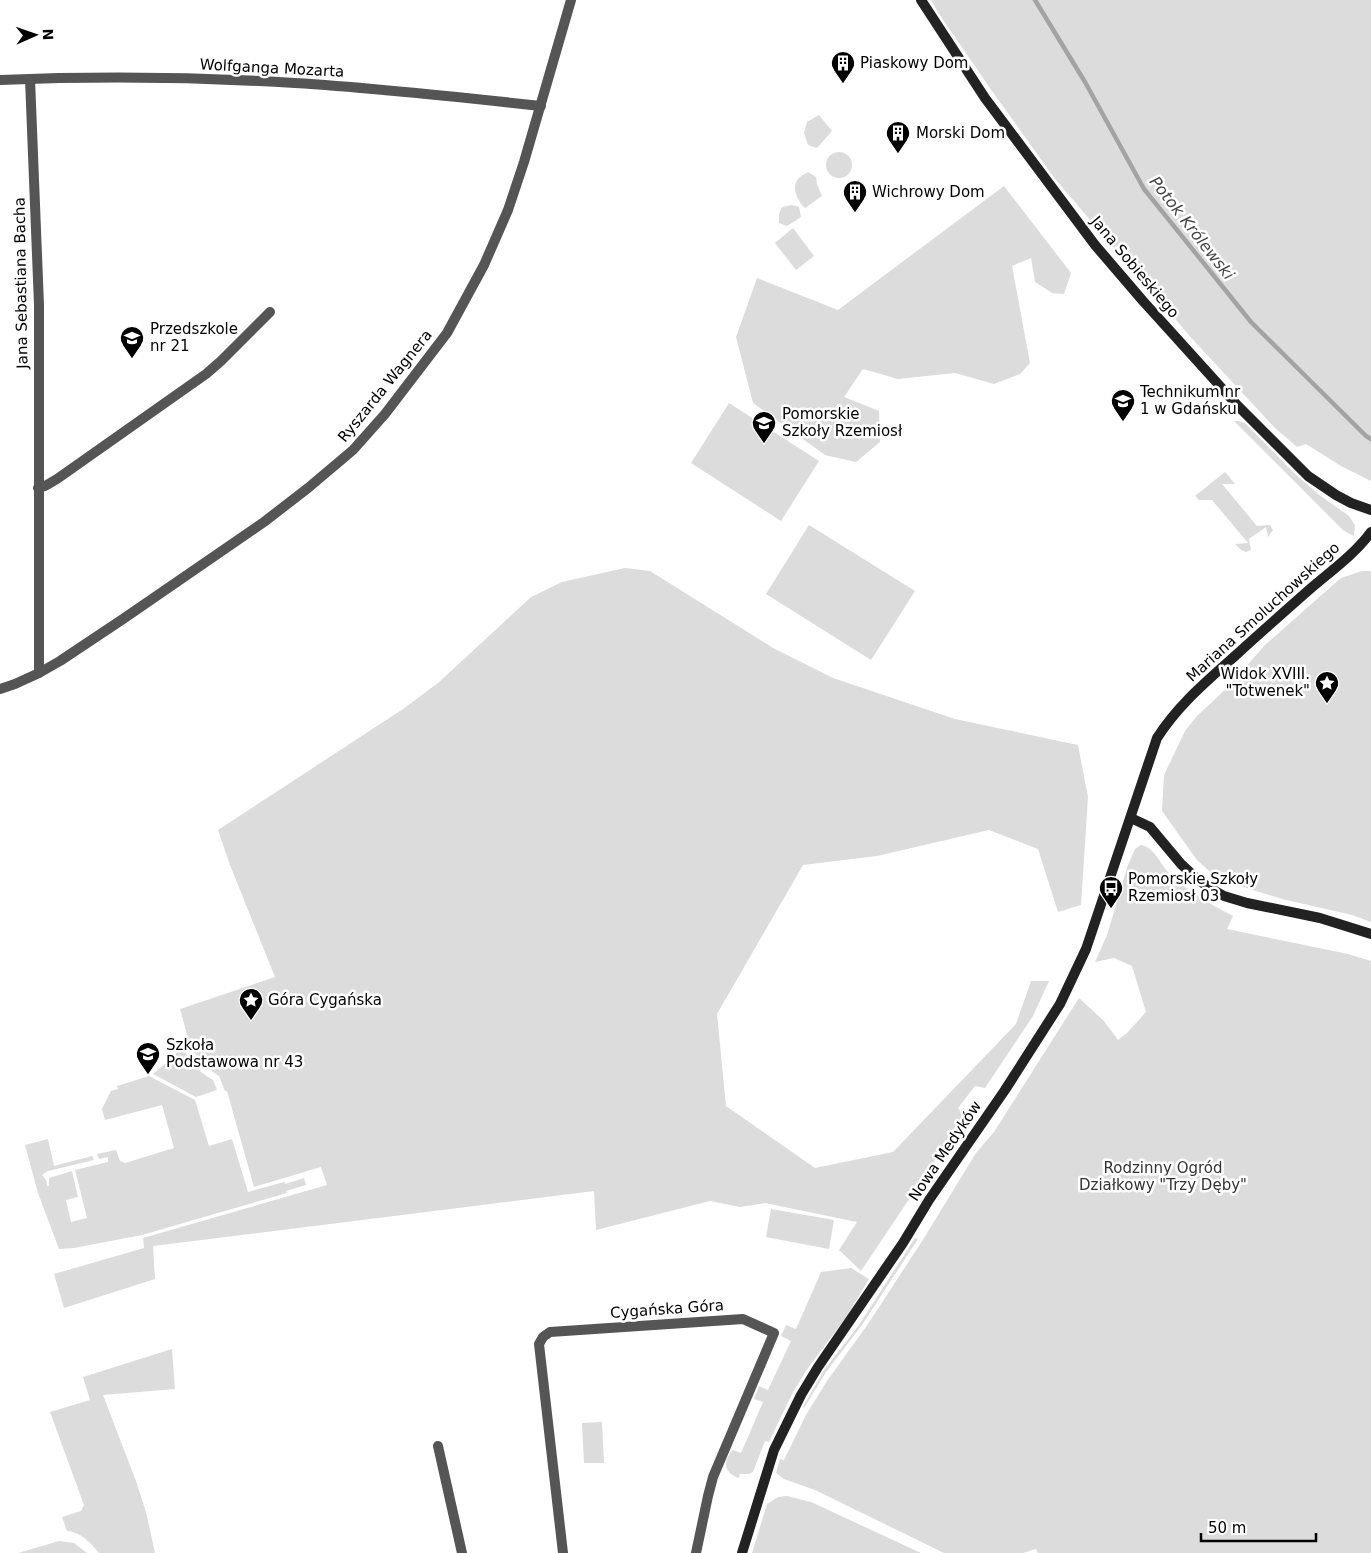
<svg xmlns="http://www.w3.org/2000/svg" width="1371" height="1553" font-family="'DejaVu Sans',sans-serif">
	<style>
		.green { fill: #dcdcdc }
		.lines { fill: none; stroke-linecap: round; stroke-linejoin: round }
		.stream { stroke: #a3a3a3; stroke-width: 4.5 }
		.street { stroke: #555; stroke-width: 10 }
		.secondary { stroke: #222; stroke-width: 10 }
		.labels { text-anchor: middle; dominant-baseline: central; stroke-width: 5; stroke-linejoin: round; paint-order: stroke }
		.poi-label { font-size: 15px; fill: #000; stroke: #fff; text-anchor: start }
		.street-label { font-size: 15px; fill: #000; stroke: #fff }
		.park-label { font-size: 15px; fill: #333; stroke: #fff }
		.water-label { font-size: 16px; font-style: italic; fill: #444; stroke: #fff }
	</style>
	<rect width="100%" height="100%" fill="#fff"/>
	<g class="green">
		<polygon points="931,0 1371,0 1371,481 1341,466 1306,444 1297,447 1274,427 1195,342 1055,179 992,91 939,14"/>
		<polygon points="819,115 832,131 817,148 808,145 804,133 807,122"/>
		<circle cx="839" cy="165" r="13"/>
		<path d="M 808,172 L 816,177 L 817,184 L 822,196 L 805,208 C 797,201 790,185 800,177 C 802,175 805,174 808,172 Z"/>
		<polygon points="1004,186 1071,273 1064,294 1052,293 1035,282 1031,258 1012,266 1030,363 1020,374 994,384 955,373 898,379 863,369 844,397 879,411 880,442 856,462 825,455 753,403 736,337 757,278 838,310"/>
		<polygon points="792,205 799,207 801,217 787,226 779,223 779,214 782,207"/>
		<polygon points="793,228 814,256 796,270 775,243"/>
		<polygon points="729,403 819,461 781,521 691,463"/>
		<polygon points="1234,421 1238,421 1245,423 1293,472 1318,494 1349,516 1355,525 1354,536 1344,531"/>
		<polygon points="1225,472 1235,484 1222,484 1257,526 1270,525 1273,530 1268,537 1266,527 1249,539 1251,550 1246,552 1241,550 1235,544 1248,543 1212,500 1199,500 1195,496"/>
		<polygon points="809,525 915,591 871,660 766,594"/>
		<polygon points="625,568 650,571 773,648 833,678 955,719 1078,745 1088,797 1081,905 1058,912 1038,849 989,830 877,856 803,865 717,1014 726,1106 815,1168 893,1152 1016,1024 1031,981 1049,981 1033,1016 985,1088 975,1086 958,1108 964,1117 861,1271 839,1250 857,1222 765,1203 740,1207 710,1201 596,1230 594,1191 153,1246 155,1279 64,1308 54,1274 144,1248 143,1238 327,1185 321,1167 254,1187 227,1091 225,1091 219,1076 209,1069 191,1049 180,1009 275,977 230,865 218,830 403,709 438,683 531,597 562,582"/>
		<polygon points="1362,571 1371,571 1371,922 1352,915 1282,899 1218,879 1197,860 1162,811 1164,775 1185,731 1197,716 1229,686 1264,646 1309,606 1341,578"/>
		<path d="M 1141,845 C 1155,848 1159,862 1168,872 C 1187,891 1210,904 1233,916 L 1227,929 L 1348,954 L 1371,961 L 1371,1553 L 1038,1553 L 1036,1549 L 1023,1553 L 944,1553 L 815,1490 L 784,1479 L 776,1473 L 780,1459 L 784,1460 L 806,1415 L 827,1381 L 868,1324 L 924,1238 L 976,1153 L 994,1132 L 1079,998 L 1104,1021 L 1118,1040 L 1127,1033 L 1146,1012 L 1132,966 L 1114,958 L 1095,962 L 1107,935 L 1128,865 L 1135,849 Z"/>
		<path d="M 181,1042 C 187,1059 198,1072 213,1080 L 217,1090 L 196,1097 L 153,1074 L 175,1055 Z"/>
		<polygon points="149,1076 195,1100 209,1146 232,1139 248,1192 284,1182 285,1184 304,1178 306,1185 286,1191 287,1193 142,1235 74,1248 59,1249 38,1193 25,1145 48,1139 54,1166 92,1156 94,1160 48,1171 42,1175 46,1180 47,1186 49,1186 49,1178 72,1171 78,1197 66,1200 71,1222 87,1218 75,1170 108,1162 108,1157 99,1159 97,1154 116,1150 120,1161 125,1163 174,1148 162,1105 105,1120 102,1109 111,1091 118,1089 117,1086"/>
		<polygon points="771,1209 834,1220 829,1249 766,1237"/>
		<polygon points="915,1238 918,1239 862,1325 826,1372 804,1408 803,1407 824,1370 859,1325"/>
		<path d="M 851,1268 L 869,1279 L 847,1316 L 808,1368 L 793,1392 L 769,1442 L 765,1441 L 753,1472 L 749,1474 L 740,1474 L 739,1478 C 724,1473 722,1461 733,1450 L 741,1453 L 763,1402 L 754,1399 L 759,1386 L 768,1390 L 791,1341 L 781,1336 L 786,1325 L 796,1329 L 821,1272 Z"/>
		<path d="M 172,1349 L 175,1389 L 103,1395 L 136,1481 L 146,1512 L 155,1553 L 99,1553 C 91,1543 81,1532 67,1531 L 62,1517 L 81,1511 L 84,1505 L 50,1412 L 90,1400 L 83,1377 Z"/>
		<polygon points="602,1422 604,1463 584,1463 582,1423"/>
		<polygon points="787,1496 811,1502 921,1553 752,1553 767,1504 778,1497"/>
		<polygon points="59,1541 74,1543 87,1553 18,1553"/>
	</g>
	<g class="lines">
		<polyline class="stream" points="1035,0 1085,82 1144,189 1251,322 1366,436 1371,439"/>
		<g class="street">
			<polyline points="30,79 39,305 39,673"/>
			<path d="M 0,80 C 98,76 197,77 295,83 C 377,88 459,97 541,106"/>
			<polyline points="38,488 45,486 57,479 206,374 221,361 270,312"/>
			<polyline points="0,689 15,684 39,673 60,661 123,619 264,522 308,488 353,450 385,414 447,333 484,265 508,210 524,162 571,0"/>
			<polyline points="438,1446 462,1553"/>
			<polyline points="563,1553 539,1344 543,1337 550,1332 743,1319 774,1333 713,1477 708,1496 696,1553"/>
		</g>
		<g class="secondary">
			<polyline points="921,0 985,98 1095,245 1143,301 1238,406 1308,476 1336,495 1351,503 1371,510"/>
			<polyline points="1131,818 1150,827 1181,864 1195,877 1208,887 1224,896 1247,903 1320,918 1371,934"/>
			<path d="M 742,1553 L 774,1450 L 801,1395 L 818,1367 L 903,1243 L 929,1200 L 1005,1090 L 1060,1004 L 1086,949 L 1157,738 C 1179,704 1206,682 1236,655 C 1260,633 1285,611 1310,589 C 1331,571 1355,554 1371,532"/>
		</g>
	</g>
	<defs>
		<g id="building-pin" transform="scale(1.25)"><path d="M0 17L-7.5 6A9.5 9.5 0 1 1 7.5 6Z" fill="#000" stroke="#fff"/><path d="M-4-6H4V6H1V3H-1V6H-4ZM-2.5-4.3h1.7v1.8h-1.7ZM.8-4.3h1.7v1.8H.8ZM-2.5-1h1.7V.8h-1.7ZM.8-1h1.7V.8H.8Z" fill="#fff"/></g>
		<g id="school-pin" transform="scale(1.25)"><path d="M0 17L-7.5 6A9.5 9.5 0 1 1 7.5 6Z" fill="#000" stroke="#fff"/><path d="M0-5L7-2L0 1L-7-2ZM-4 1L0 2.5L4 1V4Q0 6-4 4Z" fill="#fff"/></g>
		<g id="sight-pin" transform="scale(1.25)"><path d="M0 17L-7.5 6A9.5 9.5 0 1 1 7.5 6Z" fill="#000" stroke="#fff"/><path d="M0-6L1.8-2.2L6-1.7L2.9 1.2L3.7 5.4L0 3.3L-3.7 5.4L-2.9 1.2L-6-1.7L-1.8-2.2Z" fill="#fff"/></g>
		<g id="bus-pin" transform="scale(1.25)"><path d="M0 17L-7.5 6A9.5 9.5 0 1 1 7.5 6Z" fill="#000" stroke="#fff"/><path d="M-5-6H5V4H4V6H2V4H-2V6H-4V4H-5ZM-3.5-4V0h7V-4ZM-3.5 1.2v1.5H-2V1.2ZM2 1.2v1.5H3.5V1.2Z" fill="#fff"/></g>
	</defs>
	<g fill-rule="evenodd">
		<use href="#building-pin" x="843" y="63"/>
		<use href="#building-pin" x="898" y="133"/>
		<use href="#building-pin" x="855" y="192"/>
		<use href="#school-pin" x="132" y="338"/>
		<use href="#school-pin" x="1123" y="401"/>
		<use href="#school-pin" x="764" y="423"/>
		<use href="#sight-pin" x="1327" y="683"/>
		<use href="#bus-pin" x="1111" y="888"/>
		<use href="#sight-pin" x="251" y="1000"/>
		<use href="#school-pin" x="148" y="1054"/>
	</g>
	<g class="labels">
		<g class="poi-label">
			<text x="860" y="63">Piaskowy Dom</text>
			<text x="916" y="133">Morski Dom</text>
			<text x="872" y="192">Wichrowy Dom</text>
			<text x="150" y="329">Przedszkole<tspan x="150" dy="17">nr 21</tspan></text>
			<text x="1140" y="392">Technikum nr<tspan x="1140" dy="17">1 w Gdańsku</tspan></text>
			<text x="782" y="414">Pomorskie<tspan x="782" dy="17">Szkoły Rzemiosł</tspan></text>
			<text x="1310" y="674" text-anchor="end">Widok XVIII.<tspan x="1310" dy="17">"Totwenek"</tspan></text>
			<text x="1128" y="879">Pomorskie Szkoły<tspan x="1128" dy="17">Rzemiosł 03</tspan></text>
			<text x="268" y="1000">Góra Cygańska</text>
			<text x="166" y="1045">Szkoła<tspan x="166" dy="17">Podstawowa nr 43</tspan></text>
		</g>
		<g class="street-label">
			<text transform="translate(272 68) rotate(3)">Wolfganga Mozarta</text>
			<text transform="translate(1135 267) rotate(50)">Jana Sobieskiego</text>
			<text transform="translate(21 283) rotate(-91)">Jana Sebastiana Bacha</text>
			<text transform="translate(385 386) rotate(-51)">Ryszarda Wagnera</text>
			<text transform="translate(1263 612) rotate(-42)">Mariana Smoluchowskiego</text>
			<text transform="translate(945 1151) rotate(-56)">Nowa Medyków</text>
			<text transform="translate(667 1309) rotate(-4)">Cygańska Góra</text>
		</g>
		<g class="park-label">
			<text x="1163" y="1168">Rodzinny Ogród<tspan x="1163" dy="17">Działkowy "Trzy Dęby"</tspan></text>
		</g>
		<g class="water-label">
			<text transform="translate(1192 228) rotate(52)">Potok Królewski</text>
		</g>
	</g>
	<g transform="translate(35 35) rotate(88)" stroke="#ffffff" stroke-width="4" paint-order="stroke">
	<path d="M0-4L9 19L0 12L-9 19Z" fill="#000000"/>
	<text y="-8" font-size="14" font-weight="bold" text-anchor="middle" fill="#000000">N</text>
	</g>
	<path d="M1201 1533v8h115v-8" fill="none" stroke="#000000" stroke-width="2.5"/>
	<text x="1208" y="1533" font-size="15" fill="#000000" stroke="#ffffff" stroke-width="4" paint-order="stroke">50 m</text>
</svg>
